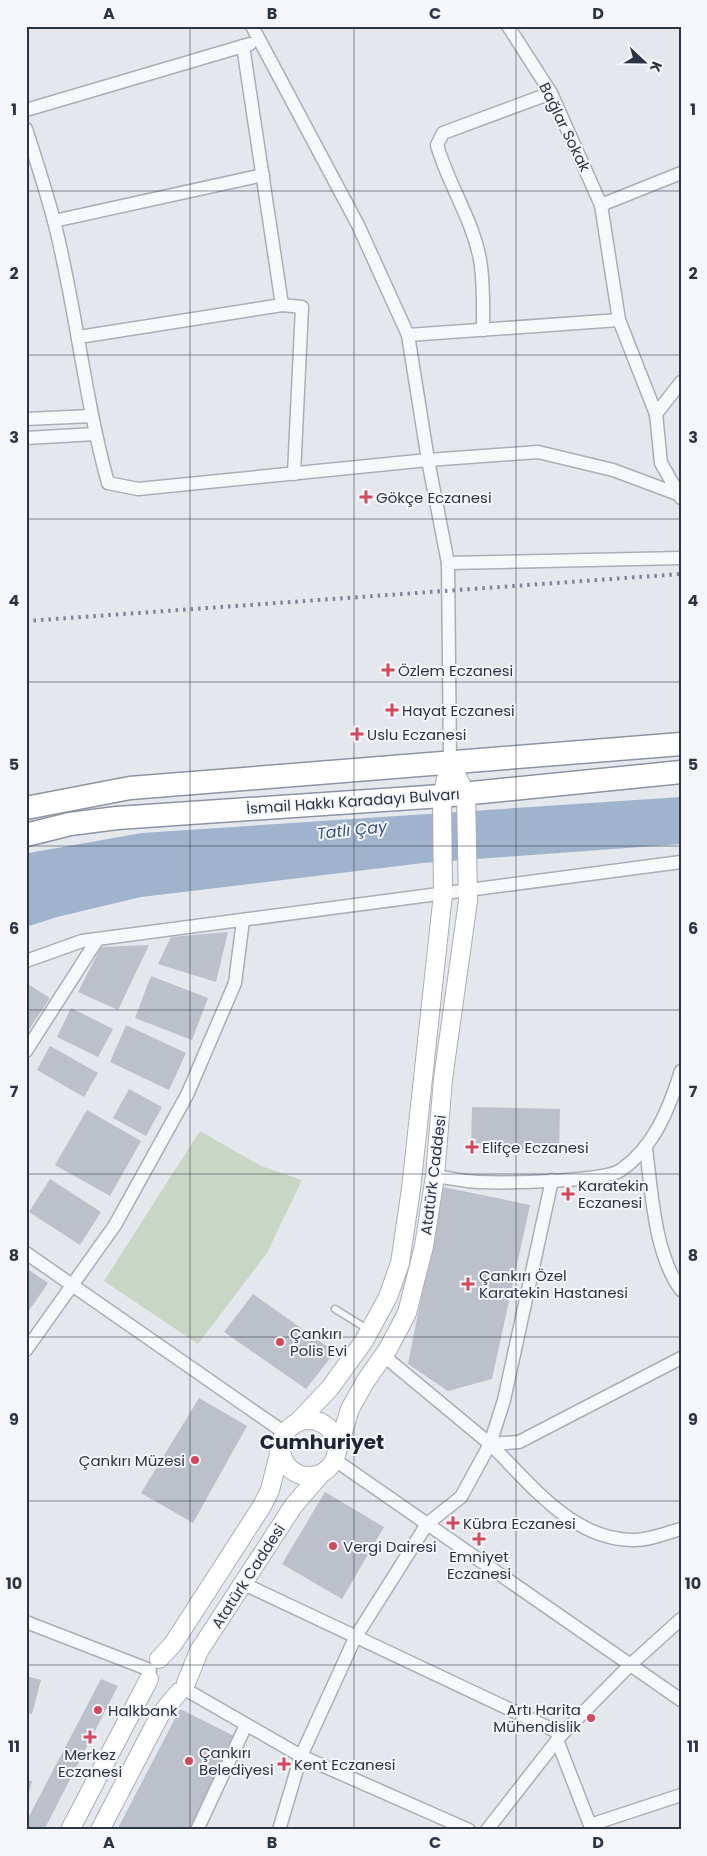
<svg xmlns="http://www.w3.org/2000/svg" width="707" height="1856" font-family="Poppins,sans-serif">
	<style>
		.green { fill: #c9d6c5 }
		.water { fill: #9fb4cc }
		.building { fill: #bbc0ca }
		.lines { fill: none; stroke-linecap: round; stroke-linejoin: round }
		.lane-casing { stroke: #a9aeb7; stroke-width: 9 }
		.street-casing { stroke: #a9aeb7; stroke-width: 15 }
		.secondary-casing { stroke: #a9aeb7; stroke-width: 20 }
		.highway-casing { stroke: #8b94a3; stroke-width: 25 }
		.lane { stroke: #f7f8fa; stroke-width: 6 }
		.street { stroke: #f7f8fa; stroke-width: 12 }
		.secondary { stroke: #fff; stroke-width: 18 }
		.highway { stroke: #fff; stroke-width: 22 }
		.rail { stroke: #7d8696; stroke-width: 4; stroke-dasharray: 2.5 5; stroke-linecap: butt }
		.grid { fill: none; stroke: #2b3445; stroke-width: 1; stroke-opacity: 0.55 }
		.poi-dot { fill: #d1495b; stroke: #f4f6f9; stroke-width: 2 }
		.labels { text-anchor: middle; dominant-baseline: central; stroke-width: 4; stroke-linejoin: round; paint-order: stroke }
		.street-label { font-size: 15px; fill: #2b3445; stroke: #f4f6f9 }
		.poi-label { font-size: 15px; fill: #2b3445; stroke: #f4f6f9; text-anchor: start }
		.water-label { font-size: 16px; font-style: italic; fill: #34527a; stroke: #f4f6f9 }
		.district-label { font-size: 20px; font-weight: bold; fill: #1d2536; stroke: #f4f6f9 }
		.neatline { fill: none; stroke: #2b3445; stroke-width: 2 }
		.grid-label { font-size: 16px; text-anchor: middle; font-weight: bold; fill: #2b3445 }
	</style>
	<rect width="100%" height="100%" fill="#e4e7ec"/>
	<polygon class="green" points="200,1131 261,1166 302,1180 267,1253 198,1344 104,1281"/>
	<polygon class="water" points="681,797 681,844 423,863 141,897 57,917 26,927 26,854 34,852 142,833"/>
	<g class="building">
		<polygon points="228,932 216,982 158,964 171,937"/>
		<polygon points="149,945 118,1010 78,992 101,947"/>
		<polygon points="151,976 208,998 192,1040 135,1018"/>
		<polygon points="26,983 50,998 26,1034"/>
		<polygon points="71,1008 113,1029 98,1057 57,1037"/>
		<polygon points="126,1025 186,1053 169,1090 110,1062"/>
		<polygon points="50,1046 98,1073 84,1097 37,1070"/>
		<polygon points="129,1089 162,1107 146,1136 113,1118"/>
		<polygon points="472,1107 560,1109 559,1151 471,1149"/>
		<polygon points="87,1110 141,1141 110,1196 55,1165"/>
		<polygon points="50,1179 101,1212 80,1245 29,1212"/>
		<polygon points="443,1187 530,1205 492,1379 448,1391 408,1364"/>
		<polygon points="26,1268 48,1283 26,1315"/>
		<polygon points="253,1294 335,1352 306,1389 224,1332"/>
		<polygon points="199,1398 247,1426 193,1523 141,1493"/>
		<polygon points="325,1492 384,1527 342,1599 282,1564"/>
		<polygon points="26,1676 41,1680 32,1714 26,1713"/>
		<polygon points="101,1679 118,1686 44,1830 26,1830 26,1822"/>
		<polygon points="180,1709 236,1737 190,1830 117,1830"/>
		<polygon points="26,1780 32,1781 27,1801 26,1800"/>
	</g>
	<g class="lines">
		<g class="lane-casing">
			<polyline id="lane" points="335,1309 369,1330"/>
		</g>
		<g class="street-casing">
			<g id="street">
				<polyline points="252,26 358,225 408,335 428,460 448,563 450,763"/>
				<polyline points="508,26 551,93 601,205 619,320 656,414"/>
				<polyline points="243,46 282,305"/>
				<polyline points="26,110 250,44"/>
				<path d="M 26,129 C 36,160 46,190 54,221 C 76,307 84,396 108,483 L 138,489 L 428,460 L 538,452 L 613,470 L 680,495"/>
				<polyline points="601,205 681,173"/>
				<polyline points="54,221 263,175"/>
				<path d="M 483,330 C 483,307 484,282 480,260 C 473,220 448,184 437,145 L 443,133 L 551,93"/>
				<polyline points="408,335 619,320"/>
				<polyline points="79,337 282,305 302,307 294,474"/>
				<polyline points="26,419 92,416"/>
				<polyline points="26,438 95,434"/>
				<polyline points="681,498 661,463 656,414 681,382"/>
				<polyline points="448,563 681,558"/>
				<polyline points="26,961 82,941 681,862"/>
				<polyline points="26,1051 97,940"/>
				<path d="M 646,1149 C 652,1193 654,1253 681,1290"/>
				<path d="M 435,1176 C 450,1178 465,1182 480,1182 C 505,1183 604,1182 621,1170 C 654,1147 669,1109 681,1071"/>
				<polyline points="26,1253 285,1433"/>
				<polyline points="26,1350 115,1225 187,1095 235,983 243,920"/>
				<polyline points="384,1356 490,1444"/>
				<path d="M 681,1358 L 519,1442 L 490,1444 C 530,1483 571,1539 632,1540 C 647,1541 666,1533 681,1529"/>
				<polyline points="335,1460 681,1700"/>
				<polyline points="244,1584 562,1734"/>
				<polyline points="26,1622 150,1670"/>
				<polyline points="183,1688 301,1756 469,1830"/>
				<polyline points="557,1740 592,1830"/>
				<polyline points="590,1825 681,1795"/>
				<polyline points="197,1830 246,1725"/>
				<polyline points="279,1830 301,1756 355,1638 427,1524 461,1497 490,1444 504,1400 552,1180"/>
				<polyline points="487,1830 562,1734 630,1665 681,1619"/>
			</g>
		</g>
		<g class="secondary-casing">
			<g id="secondary">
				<circle cx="309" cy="1448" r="28"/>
				<polyline points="297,1423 330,1388 364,1341 388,1297 400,1263 411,1189 443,894 442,796 450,763"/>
				<polyline points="337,1451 350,1409 365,1382 388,1349 407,1313 424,1246 435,1176 443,1079 468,901 466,794 450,763"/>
				<polyline points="159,1659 173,1644 262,1506 270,1490 281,1446"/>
				<polyline points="186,1683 199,1651 294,1505 320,1475"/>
				<polyline points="70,1830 149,1679"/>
				<polyline points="100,1830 160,1715 179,1692"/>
			</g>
		</g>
		<g class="highway-casing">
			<g id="highway">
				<polyline points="26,808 130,788 681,744"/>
				<polyline points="26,835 70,824 117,818 442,796 681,772"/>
			</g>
		</g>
		<use href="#lane" class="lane"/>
		<use href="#street" class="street"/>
		<use href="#secondary" class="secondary"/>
		<use href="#highway" class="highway"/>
		<polyline class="rail" points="26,621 681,574"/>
	</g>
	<path class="grid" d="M 190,26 L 190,1830M 354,26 L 354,1830M 516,26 L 516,1830M 26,191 L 681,191M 26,355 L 681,355M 26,519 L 681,519M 26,682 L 681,682M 26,846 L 681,846M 26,1010 L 681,1010M 26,1174 L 681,1174M 26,1337 L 681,1337M 26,1501 L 681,1501M 26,1665 L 681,1665"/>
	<g class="poi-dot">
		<path d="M363.5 489.5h5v5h5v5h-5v5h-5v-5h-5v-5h5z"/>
		<path d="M385.5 662.5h5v5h5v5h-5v5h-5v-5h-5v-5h5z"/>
		<path d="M389.5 702.5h5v5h5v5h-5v5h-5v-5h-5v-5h5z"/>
		<path d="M354.5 726.5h5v5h5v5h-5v5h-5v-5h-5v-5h5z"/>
		<path d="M469.5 1139.5h5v5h5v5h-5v5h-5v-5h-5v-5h5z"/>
		<path d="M565.5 1186.5h5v5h5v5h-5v5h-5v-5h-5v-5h5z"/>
		<path d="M465.5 1276.5h5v5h5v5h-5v5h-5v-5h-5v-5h5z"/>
		<circle cx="280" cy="1342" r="5"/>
		<circle cx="195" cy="1460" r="5"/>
		<path d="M450.5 1515.5h5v5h5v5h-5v5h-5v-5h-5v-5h5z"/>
		<path d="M476.5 1531.5h5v5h5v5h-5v5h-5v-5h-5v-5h5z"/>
		<circle cx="333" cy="1546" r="5"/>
		<circle cx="98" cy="1710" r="5"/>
		<circle cx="591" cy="1718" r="5"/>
		<path d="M87.5 1729.5h5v5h5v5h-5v5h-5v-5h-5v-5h5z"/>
		<circle cx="189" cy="1761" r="5"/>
		<path d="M281.5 1756.5h5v5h5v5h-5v5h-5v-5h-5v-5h5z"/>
	</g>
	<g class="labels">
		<g class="street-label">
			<text transform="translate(565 127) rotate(64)">Bağlar Sokak</text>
			<text transform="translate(353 801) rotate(-4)">İsmail Hakkı Karadayı Bulvarı</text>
			<text transform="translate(433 1175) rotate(-83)">Atatürk Caddesi</text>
			<text transform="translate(248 1576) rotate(-57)">Atatürk Caddesi</text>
		</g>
		<g class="poi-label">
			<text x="376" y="497">Gökçe Eczanesi</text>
			<text x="398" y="670">Özlem Eczanesi</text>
			<text x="402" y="710">Hayat Eczanesi</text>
			<text x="367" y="734">Uslu Eczanesi</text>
			<text x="482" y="1147">Elifçe Eczanesi</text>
			<text x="578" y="1185">Karatekin<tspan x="578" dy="17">Eczanesi</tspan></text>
			<text x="479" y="1275">Çankırı Özel<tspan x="479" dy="17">Karatekin Hastanesi</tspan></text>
			<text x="290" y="1333">Çankırı<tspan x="290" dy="17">Polis Evi</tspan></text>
			<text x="185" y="1460" text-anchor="end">Çankırı Müzesi</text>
			<text x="463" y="1523">Kübra Eczanesi</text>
			<text x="343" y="1546">Vergi Dairesi</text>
			<text x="479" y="1556" text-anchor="middle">Emniyet<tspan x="479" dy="17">Eczanesi</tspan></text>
			<text x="581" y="1709" text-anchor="end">Artı Harita<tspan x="581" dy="17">Mühendislik</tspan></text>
			<text x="108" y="1710">Halkbank</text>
			<text x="199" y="1752">Çankırı<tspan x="199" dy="17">Belediyesi</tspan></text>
			<text x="90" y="1754" text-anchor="middle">Merkez<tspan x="90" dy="17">Eczanesi</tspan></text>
			<text x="294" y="1764">Kent Eczanesi</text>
		</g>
		<g class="water-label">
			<text transform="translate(352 830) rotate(-6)">Tatlı Çay</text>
		</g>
		<g class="district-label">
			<text x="322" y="1442">Cumhuriyet</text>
		</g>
	</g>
	<rect width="707" height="1856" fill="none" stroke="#f4f6f9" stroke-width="55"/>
	<g transform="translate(644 62) rotate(112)" stroke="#f4f6f9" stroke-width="4" paint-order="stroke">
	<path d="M0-4L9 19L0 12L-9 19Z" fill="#2b3445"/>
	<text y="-8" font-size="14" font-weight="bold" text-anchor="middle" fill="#2b3445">K</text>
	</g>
	<rect x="28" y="28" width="652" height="1800" class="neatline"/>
	<g class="grid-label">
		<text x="109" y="19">A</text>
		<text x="272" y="19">B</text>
		<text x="435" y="19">C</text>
		<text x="598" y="19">D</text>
		<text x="14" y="115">1</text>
		<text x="693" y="115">1</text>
		<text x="14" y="279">2</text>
		<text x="693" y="279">2</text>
		<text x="14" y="443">3</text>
		<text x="693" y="443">3</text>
		<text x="14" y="606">4</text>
		<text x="693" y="606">4</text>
		<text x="14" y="770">5</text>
		<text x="693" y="770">5</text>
		<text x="14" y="934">6</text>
		<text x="693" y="934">6</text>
		<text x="14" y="1097">7</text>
		<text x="693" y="1097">7</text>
		<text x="14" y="1261">8</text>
		<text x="693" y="1261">8</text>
		<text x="14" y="1425">9</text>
		<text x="693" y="1425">9</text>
		<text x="14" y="1589">10</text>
		<text x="693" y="1589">10</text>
		<text x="14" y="1752">11</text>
		<text x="693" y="1752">11</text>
		<text x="109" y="1848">A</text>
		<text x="272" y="1848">B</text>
		<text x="435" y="1848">C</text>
		<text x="598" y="1848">D</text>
	</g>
</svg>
